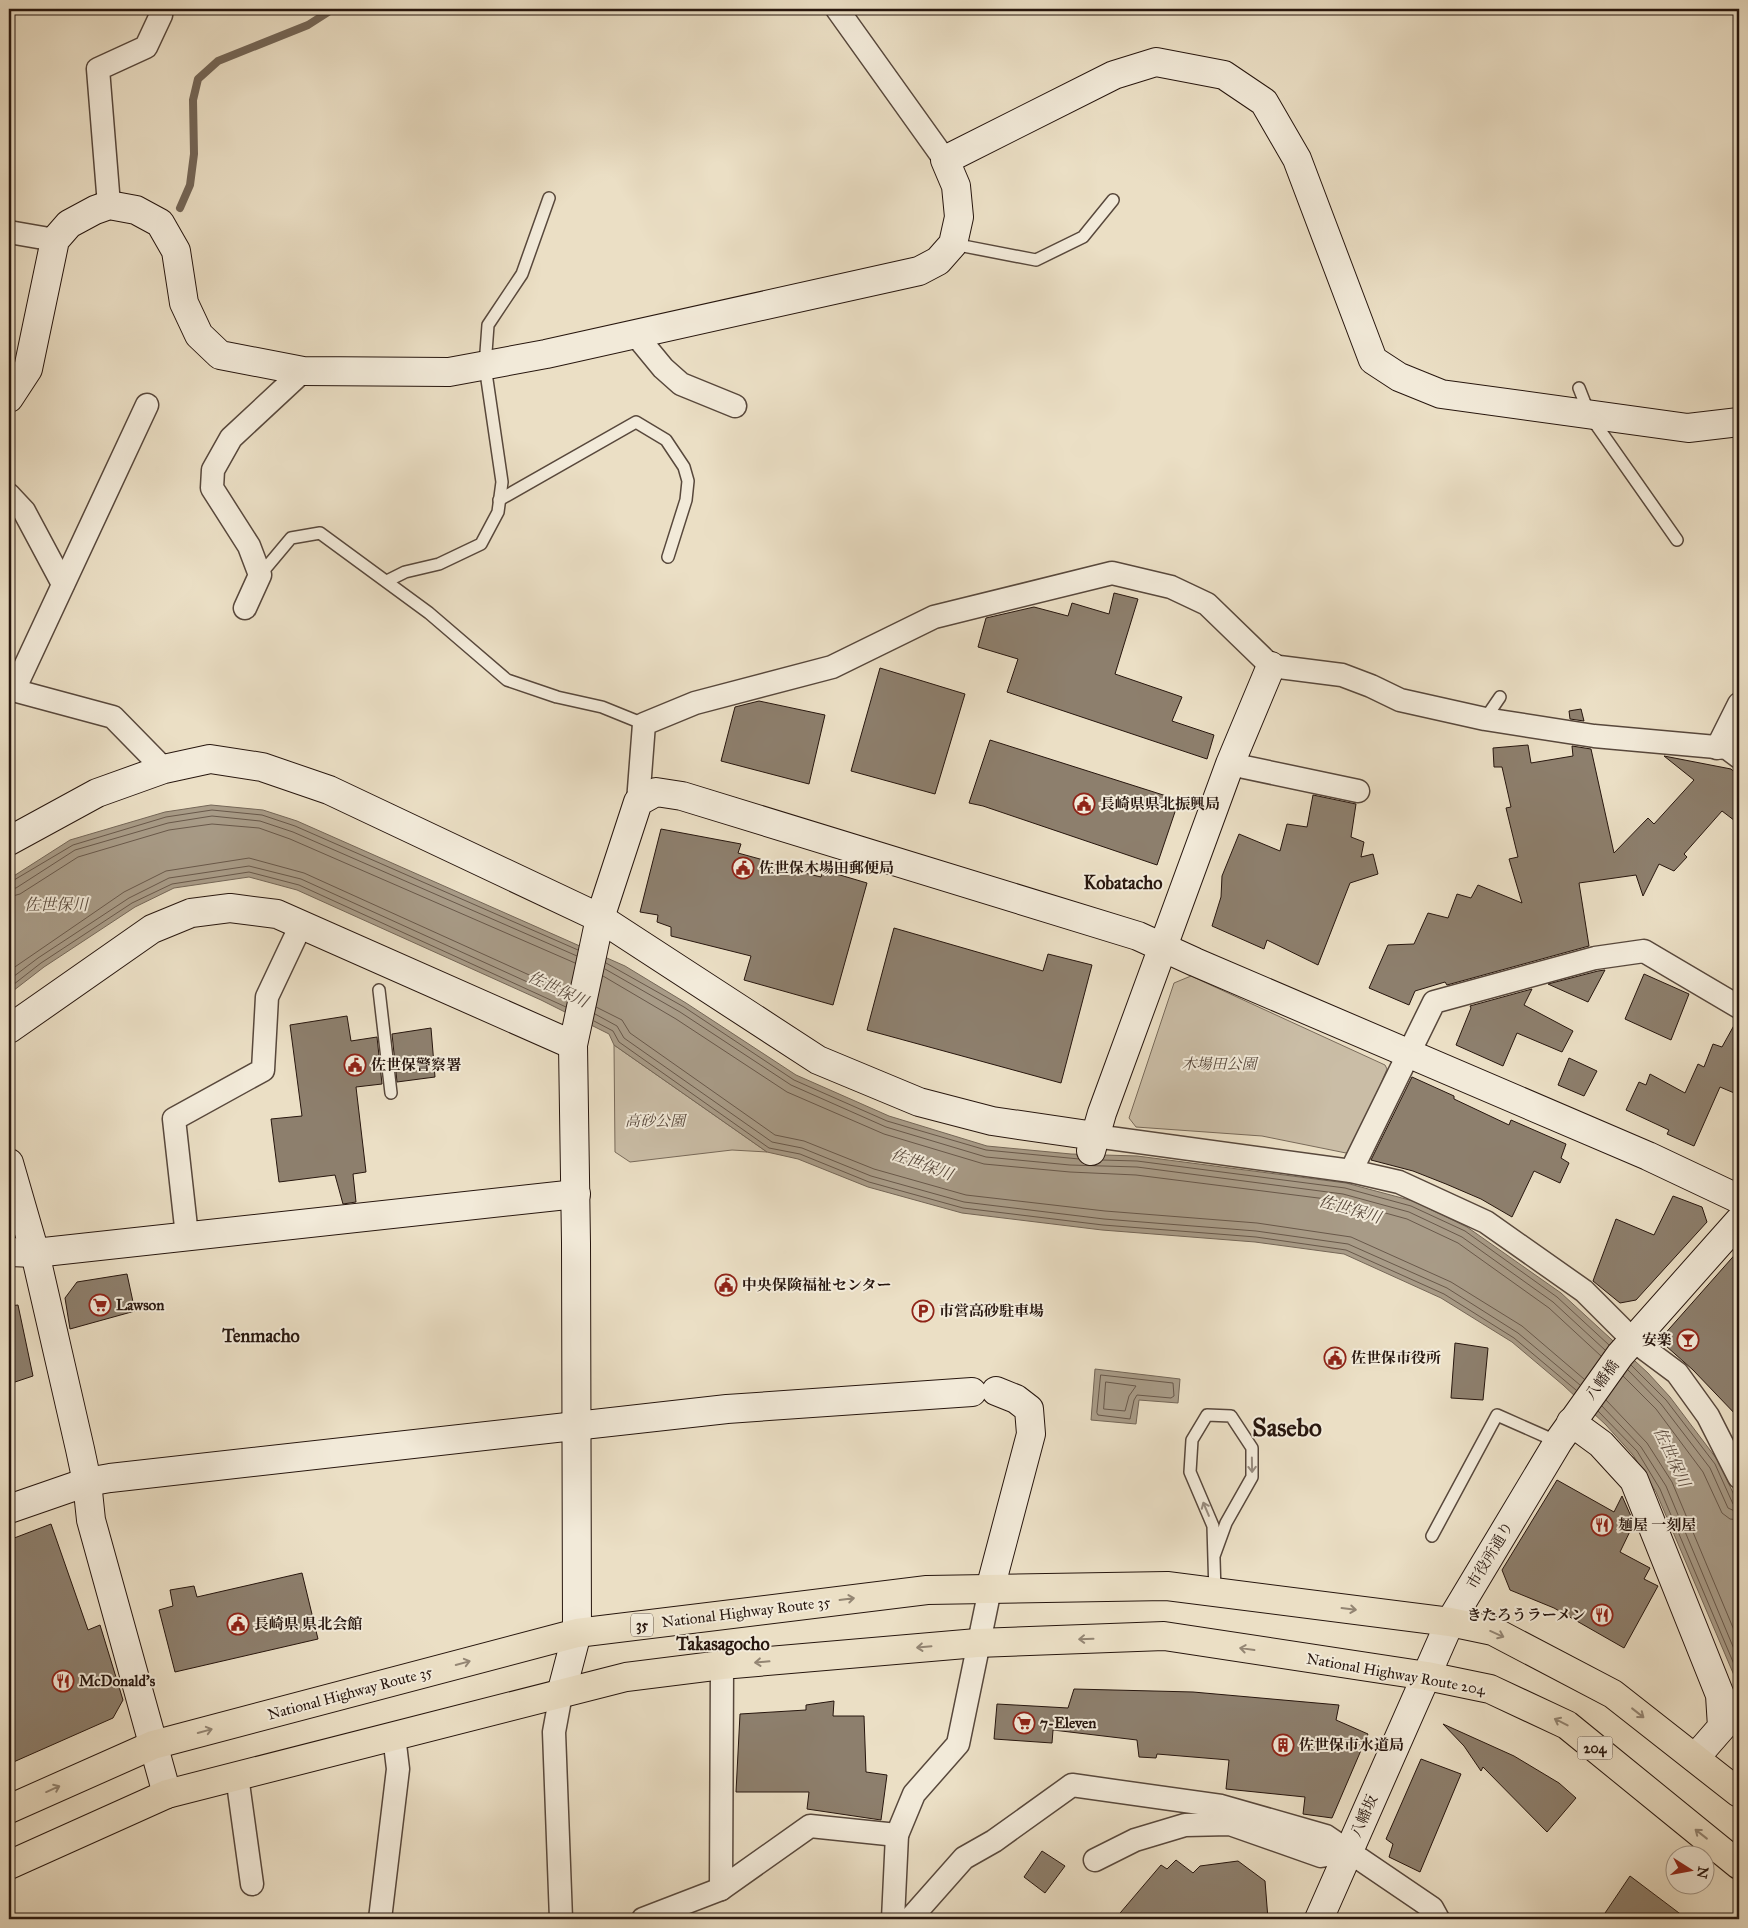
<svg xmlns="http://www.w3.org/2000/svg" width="1748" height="1928" font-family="'IM FELL Great Primer','Noto Serif JP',serif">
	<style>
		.green { fill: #cabda6; stroke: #786a5a }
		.water { fill: #a89b87; stroke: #746657 }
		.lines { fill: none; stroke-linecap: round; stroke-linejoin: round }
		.shore { stroke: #68584a; stroke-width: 1 }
		.stream { stroke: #746657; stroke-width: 8 }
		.building { fill: #8d7f6d; stroke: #27160e }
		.lane-casing { stroke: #58483c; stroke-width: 14 }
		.street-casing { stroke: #58483c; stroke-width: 25 }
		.secondary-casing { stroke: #27160e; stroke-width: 30 }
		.highway-casing { stroke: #27160e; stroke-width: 30 }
		.lane { stroke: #f2ead9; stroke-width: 11 }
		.street { stroke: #f2ead9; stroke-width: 22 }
		.secondary { stroke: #f2ead9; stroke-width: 28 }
		.highway { stroke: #ebdfc5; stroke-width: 28 }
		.oneway { stroke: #978b7e }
		.oneway2 { stroke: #938573 }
		.labels { text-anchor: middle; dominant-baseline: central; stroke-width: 4; stroke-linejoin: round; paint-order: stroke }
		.shield { fill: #f2ead9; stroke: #64564b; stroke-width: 1 }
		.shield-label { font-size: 14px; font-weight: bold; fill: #27160e }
		.poi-label { font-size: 15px; font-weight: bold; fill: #27160e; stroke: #f2ead9; text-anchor: start }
		.park-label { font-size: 15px; font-style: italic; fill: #58483c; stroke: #f2ead9 }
		.street-label { font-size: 15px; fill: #27160e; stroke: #f2ead9 }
		.water-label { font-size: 16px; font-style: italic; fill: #5b4b3e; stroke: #f2ead9 }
		.quarter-label { font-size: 18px; font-weight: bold; fill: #27160e; stroke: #f2ead9 }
		.town-label { font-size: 25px; font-weight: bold; fill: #27160e; stroke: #f2ead9 }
	</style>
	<rect width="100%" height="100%" fill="#ebdfc5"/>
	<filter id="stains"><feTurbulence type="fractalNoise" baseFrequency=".004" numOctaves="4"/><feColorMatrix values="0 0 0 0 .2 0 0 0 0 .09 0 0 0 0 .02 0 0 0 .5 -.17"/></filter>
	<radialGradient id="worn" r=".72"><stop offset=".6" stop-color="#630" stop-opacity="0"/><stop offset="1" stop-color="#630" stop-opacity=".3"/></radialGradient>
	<g class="green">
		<polygon points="1191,976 1385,1065 1387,1069 1351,1154 1262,1136 1136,1127 1129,1118 1174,983"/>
		<polygon points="614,1045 767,1152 732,1150 630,1162 615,1152"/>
	</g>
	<g class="water">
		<polygon points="211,805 263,810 297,821 625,966 686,1003 796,1075 889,1116 987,1146 1071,1154 1137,1156 1346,1183 1413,1201 1467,1227 1561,1293 1648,1373 1670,1397 1719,1462 1739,1506 1739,1687 1656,1492 1633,1455 1606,1425 1563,1385 1512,1342 1441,1298 1344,1254 1255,1242 1102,1230 962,1213 868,1187 798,1159 767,1152 614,1045 609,1034 541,1000 297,890 249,877 174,888 135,907 44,967 9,994 9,879 70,840 165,812"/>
		<polygon points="1095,1369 1180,1379 1178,1403 1139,1400 1136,1424 1091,1420"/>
	</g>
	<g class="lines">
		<g class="shore">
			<polyline points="9,883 73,845 166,817 212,810 262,815 295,826 578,950"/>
			<polyline points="9,889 16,888 75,850 168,823 212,816 260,821 293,832 577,956"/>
			<polyline points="9,897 20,894 78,857 169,830 212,824 259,828 290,839 575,963"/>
			<polyline points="606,963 684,1007 794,1080 887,1121 986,1150 1079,1159"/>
			<polyline points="605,969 680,1012 791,1085 886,1127 986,1157 1070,1165 1137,1167 1343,1194 1409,1212 1462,1237 1553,1302 1605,1350"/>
			<polyline points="9,971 124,892 166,871 249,858 304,873 569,993"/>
			<polyline points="603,976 676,1019 787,1092 884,1134 984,1164 1070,1172 1136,1175 1342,1201 1407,1219 1458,1243 1549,1308 1601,1356"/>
			<polyline points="9,980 38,958 129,898 169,878 249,866 301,879 567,1000"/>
			<polyline points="9,988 41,963 132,903 172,884 249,872 299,885 566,1007"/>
			<polyline points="596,1007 622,1020 630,1033 775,1135 804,1141 874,1169 966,1195 1105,1211 1257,1223 1351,1237 1451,1282 1522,1326 1584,1379"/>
			<polyline points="595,1014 617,1026 624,1038 772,1142 802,1148 871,1176 964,1202 1104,1219 1256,1231 1348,1244 1447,1288 1518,1333 1580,1385"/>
			<polyline points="594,1021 613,1031 619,1042 769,1148 800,1154 869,1182 963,1208 1103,1225 1256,1237 1346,1250 1444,1294 1514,1338 1576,1390"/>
			<polyline points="1102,1160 1137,1161 1345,1188 1411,1206 1465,1231 1557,1297 1609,1345"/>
			<polyline points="1631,1365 1666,1400 1715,1464 1733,1504 1739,1507"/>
			<polyline points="1628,1370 1661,1404 1710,1468 1728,1508 1739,1513"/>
			<polygon points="1101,1375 1173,1383 1174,1396 1171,1398 1137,1395 1134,1400 1130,1419 1098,1415 1097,1413"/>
			<polyline points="1623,1376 1656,1409 1703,1472 1722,1513 1730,1519 1739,1520"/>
			<polygon points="1106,1382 1136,1386 1129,1396 1125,1411 1104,1409"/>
			<polyline points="1606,1400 1647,1443 1672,1482 1739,1642"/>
			<polyline points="1602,1406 1641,1447 1666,1486 1739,1661"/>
			<polyline points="1598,1411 1637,1451 1660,1489 1739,1676"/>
		</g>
		<polyline class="stream" points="180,208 190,185 194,154 193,100 198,79 218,61 308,25 333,9"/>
	</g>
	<g class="building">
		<polygon points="1114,593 1138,599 1115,674 1182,697 1172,721 1214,735 1207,759 1007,692 1018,659 978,647 986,618 1034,607 1068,616 1072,603 1109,614"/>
		<polygon points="880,668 965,694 935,794 851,771"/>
		<polygon points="759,701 825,715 809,784 721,761 735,707"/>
		<polygon points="1581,709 1584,721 1570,719 1569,711"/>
		<polygon points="990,740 1179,800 1157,865 983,806 969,803"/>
		<polygon points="1528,745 1531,763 1573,756 1572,746 1591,749 1614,853 1648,818 1654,824 1694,780 1664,756 1731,769 1739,776 1739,824 1722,811 1684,854 1687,857 1674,871 1659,864 1643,896 1636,875 1579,883 1589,946 1447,985 1445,982 1415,991 1409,1005 1369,988 1388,945 1414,944 1428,913 1448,918 1457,894 1471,898 1478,885 1522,903 1509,859 1518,857 1506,808 1511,807 1502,767 1494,767 1493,748"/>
		<polygon points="1313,795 1356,804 1351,837 1364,842 1361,857 1373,854 1378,874 1350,883 1318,965 1267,940 1264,949 1212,926 1221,897 1222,876 1239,834 1280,851 1287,824 1307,827"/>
		<polygon points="661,829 741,844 738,853 789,867 788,869 821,877 823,870 867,883 833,1005 744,980 751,956 671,936 671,927 657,922 658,915 640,912"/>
		<polygon points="894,928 1043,971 1048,954 1092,965 1061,1083 867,1030"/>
		<polygon points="1605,970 1588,1002 1548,984 1598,971"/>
		<polygon points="1644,974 1689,994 1671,1040 1625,1019"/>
		<polygon points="1532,989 1524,1005 1573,1031 1562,1052 1517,1033 1503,1066 1456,1045 1471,1008 1470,1006"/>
		<polygon points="347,1016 351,1041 377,1037 382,1084 356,1087 366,1172 353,1174 356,1202 343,1204 335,1175 279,1182 271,1119 302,1116 290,1025"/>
		<polygon points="1737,1020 1739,1020 1739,1095 1720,1087 1694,1146 1667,1134 1669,1130 1626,1110 1639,1082 1646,1085 1650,1074 1685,1093 1698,1064 1704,1067 1713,1044 1722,1047"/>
		<polygon points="431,1028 435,1077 397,1082 392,1034"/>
		<polygon points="1569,1058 1597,1071 1584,1096 1558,1085"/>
		<polygon points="1412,1077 1454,1096 1454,1099 1509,1125 1511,1120 1566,1144 1561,1158 1569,1163 1560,1183 1534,1171 1512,1217 1481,1199 1446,1184 1413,1171 1371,1160"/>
		<polygon points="1673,1196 1702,1207 1707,1222 1636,1300 1620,1303 1593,1281 1616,1219 1654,1235"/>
		<polygon points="1739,1250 1739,1418 1693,1370 1666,1346 1662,1337"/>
		<polygon points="127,1274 135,1311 70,1329 65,1298 77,1282"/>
		<polygon points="18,1305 33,1376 9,1384 9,1306"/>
		<polygon points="1455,1343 1488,1348 1483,1400 1451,1398"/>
		<polygon points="1557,1480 1614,1512 1622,1496 1634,1523 1620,1552 1650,1568 1644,1579 1658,1586 1624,1648 1554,1608 1510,1590 1502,1570"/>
		<polygon points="51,1524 88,1630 100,1625 123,1700 113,1718 9,1764 9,1540"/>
		<polygon points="302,1573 318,1639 175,1672 159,1610 173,1606 170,1590 194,1586 197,1597"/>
		<polygon points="1074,1689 1193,1692 1339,1705 1336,1720 1368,1734 1332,1818 1303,1814 1305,1797 1226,1789 1229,1760 1157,1754 1156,1758 1139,1757 1137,1740 1053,1730 1052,1743 994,1739 997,1704 1068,1708"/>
		<polygon points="834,1701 833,1716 864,1716 866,1772 887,1775 881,1820 807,1809 809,1792 736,1792 740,1714 806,1710 806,1705"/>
		<polygon points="1443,1724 1514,1756 1559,1783 1576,1798 1547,1832 1483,1767 1481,1771 1464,1746"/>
		<polygon points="1421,1759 1461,1774 1420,1872 1389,1857 1393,1844 1386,1839"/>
		<polygon points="1042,1851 1065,1866 1045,1893 1024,1877"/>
		<polygon points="1176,1860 1193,1873 1200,1866 1238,1861 1265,1881 1268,1919 1115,1919 1161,1865 1167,1869"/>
		<polygon points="1630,1876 1687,1919 1601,1919"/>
	</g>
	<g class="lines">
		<g class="lane-casing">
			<g id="lane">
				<polyline points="953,244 1036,260 1083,237 1113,200"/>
				<polyline points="1579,388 1590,416 1677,540"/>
				<polyline points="499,500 636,422 666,440 684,467 688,481 686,500 668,557"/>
				<polyline points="260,575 291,538 320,533 429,613 507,680 557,697 602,707 644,724"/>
				<polyline points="387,581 405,572 439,564 481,544 498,512 502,482 485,366 488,325 522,274 549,198"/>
				<polyline points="1485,719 1500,697"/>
				<polyline points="379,990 391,1093"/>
				<polyline points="1432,1536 1497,1415 1558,1442"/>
				<polyline points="1214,1556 1226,1523 1252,1477 1252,1448 1231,1416 1207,1415 1192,1440 1190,1472 1213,1526 1215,1593"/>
			</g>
		</g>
		<g class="street-casing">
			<g id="street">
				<polyline points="837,9 945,160"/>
				<polyline points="109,205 98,69 146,47 161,15 162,9"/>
				<polyline points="9,232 55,240"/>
				<polyline points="635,334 663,368 681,384 735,406"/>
				<polyline points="9,495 24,511 63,584"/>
				<polyline points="245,608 260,575 249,546 212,488 213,470 231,438 303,371"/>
				<polyline points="9,689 113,717 164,769"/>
				<polyline points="14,690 147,405"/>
				<polyline points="1717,748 1739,704"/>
				<polyline points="1230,764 1358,791"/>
				<polyline points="638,802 644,724 695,703 832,667 934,617 1112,573 1171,587 1207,604 1271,666 1342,675 1371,686 1400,700 1485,719 1594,736 1727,748 1739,757"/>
				<polyline points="1095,1136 1351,1171 1399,1182 1486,1222 1584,1291 1634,1341 1677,1373 1708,1416 1739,1477"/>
				<polyline points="1351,1171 1434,1002 1595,958 1644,951 1739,1007"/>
				<polyline points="187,1236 174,1119 263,1070 267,997 301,925"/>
				<polyline points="561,1694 554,1732 561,1919"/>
				<polyline points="237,1776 252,1884"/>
				<polyline points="1095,1860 1135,1840 1185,1825 1230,1824 1321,1856 1347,1852"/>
				<polyline points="721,1889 722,1665"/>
				<polyline points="380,1919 398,1769 394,1736"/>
				<polyline points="643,1919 721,1889 810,1826 897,1835 914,1794 958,1744 990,1589"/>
				<polyline points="893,1919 897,1835"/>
				<polyline points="910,1919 964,1858 994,1841 1072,1785 1221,1806 1326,1836 1432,1908 1438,1919"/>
			</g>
		</g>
		<g class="secondary-casing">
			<g id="secondary">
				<polyline points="9,398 28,369 55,240 69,224 95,210 109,205 136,210 160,223 176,251 184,303 199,335 220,355 303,371 449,372 546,354 919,271 938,261 953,244 959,217 956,186 945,160 1114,75 1156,62 1224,75 1264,102 1297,159 1373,360 1399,377 1441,394 1688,428 1739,422"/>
				<polyline points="9,841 97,793 164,769 210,759 262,767 329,790 600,918 818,1060 919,1102 992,1121 1095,1136"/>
				<polyline points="9,1029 152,929 191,913 230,908 277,914 573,1045"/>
				<polyline points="1091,1151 1102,1113 1230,764 1271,666"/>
				<polyline points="9,1163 35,1253 80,1449 87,1482 91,1520 167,1794"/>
				<polyline points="9,1252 35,1253 576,1194"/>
				<polyline points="1571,1422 1601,1444 1634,1480 1720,1695 1722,1727 1695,1758"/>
				<polyline points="9,1509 87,1482 110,1478 727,1409 972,1392"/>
				<polyline points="990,1589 1031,1434 1029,1409 1016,1399 996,1391"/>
				<polyline points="561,1694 577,1633 576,1243 573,1045 600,918 638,802 656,792 682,796 1138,936 1195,962 1648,1156 1739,1199"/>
				<polyline points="1319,1919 1450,1622 1558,1442 1620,1355 1739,1221"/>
			</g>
		</g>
		<g class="highway-casing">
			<g id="highway">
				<polyline points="9,1809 153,1745 577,1633 927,1590 1167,1586 1450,1622 1493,1631 1613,1694 1739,1793"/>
				<polyline points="9,1865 167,1794 626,1677 722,1665 977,1643 1164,1636 1427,1676 1490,1689 1567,1725 1739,1865"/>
			</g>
		</g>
		<use href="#lane" class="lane"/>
		<use href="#street" class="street"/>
		<use href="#secondary" class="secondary"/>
		<use href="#highway" class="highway"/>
	</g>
	<defs><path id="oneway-shaft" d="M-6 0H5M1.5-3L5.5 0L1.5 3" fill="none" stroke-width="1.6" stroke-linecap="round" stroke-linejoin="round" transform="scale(1.25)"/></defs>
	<g class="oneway">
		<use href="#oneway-shaft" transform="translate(1252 1465) rotate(89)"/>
		<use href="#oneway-shaft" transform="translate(1206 1509) rotate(-113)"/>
	</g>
	<g class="oneway2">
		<use href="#oneway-shaft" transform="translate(847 1599) rotate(-7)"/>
		<use href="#oneway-shaft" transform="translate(1349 1609) rotate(7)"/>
		<use href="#oneway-shaft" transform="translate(1497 1634) rotate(24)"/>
		<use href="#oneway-shaft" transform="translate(1086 1639) rotate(178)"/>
		<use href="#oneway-shaft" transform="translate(924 1647) rotate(175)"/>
		<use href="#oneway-shaft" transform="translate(1247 1649) rotate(-172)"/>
		<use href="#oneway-shaft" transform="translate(762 1662) rotate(175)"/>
		<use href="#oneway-shaft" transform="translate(463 1663) rotate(-15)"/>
		<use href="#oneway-shaft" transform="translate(1638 1713) rotate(38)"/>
		<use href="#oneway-shaft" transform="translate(1561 1722) rotate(-153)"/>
		<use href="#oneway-shaft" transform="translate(205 1731) rotate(-15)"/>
		<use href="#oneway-shaft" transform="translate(53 1789) rotate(-24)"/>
		<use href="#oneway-shaft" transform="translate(1701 1834) rotate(-142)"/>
	</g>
	<defs>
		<g id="civic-ring" transform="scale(1.125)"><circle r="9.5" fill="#f2ead9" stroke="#8f2418" stroke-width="1.5"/><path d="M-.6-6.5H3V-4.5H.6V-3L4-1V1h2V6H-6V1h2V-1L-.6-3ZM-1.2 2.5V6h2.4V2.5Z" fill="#8f2418"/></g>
		<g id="supermarket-ring" transform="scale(1.125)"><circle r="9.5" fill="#f2ead9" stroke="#8f2418" stroke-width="1.5"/><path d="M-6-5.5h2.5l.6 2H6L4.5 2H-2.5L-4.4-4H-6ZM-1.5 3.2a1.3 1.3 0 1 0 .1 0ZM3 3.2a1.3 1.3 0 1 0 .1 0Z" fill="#8f2418"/></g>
		<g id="parking-ring" transform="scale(1.125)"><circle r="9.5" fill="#f2ead9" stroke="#8f2418" stroke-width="1.5"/><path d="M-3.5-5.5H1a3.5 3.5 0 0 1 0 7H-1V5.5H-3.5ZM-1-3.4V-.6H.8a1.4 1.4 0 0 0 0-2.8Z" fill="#8f2418"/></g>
		<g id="bar-ring" transform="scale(1.125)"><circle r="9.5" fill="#f2ead9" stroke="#8f2418" stroke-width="1.5"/><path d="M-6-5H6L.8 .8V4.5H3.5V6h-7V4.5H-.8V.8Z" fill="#8f2418"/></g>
		<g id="restaurant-ring" transform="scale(1.125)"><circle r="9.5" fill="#f2ead9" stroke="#8f2418" stroke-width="1.5"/><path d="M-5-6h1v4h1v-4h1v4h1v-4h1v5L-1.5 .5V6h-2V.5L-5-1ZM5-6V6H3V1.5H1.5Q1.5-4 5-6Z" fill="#8f2418"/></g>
		<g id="building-ring" transform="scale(1.125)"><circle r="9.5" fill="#f2ead9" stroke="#8f2418" stroke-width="1.5"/><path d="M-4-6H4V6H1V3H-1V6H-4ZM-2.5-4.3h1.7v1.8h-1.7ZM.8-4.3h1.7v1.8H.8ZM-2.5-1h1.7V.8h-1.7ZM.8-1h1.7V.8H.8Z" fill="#8f2418"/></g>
	</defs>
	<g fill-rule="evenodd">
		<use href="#civic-ring" x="1084" y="804"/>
		<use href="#civic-ring" x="743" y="868"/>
		<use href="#civic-ring" x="355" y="1065"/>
		<use href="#civic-ring" x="726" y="1285"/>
		<use href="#supermarket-ring" x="100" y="1305"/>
		<use href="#parking-ring" x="923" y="1311"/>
		<use href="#bar-ring" x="1688" y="1340"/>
		<use href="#civic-ring" x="1335" y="1358"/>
		<use href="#restaurant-ring" x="1602" y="1525"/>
		<use href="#restaurant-ring" x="1602" y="1615"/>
		<use href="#civic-ring" x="238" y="1624"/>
		<use href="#restaurant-ring" x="63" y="1681"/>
		<use href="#supermarket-ring" x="1024" y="1723"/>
		<use href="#building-ring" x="1283" y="1745"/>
	</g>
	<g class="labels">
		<g class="shield">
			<rect x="631" y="1613.5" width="22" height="23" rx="4"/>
			<rect x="1577.5" y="1736.5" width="35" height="23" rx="4"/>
		</g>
		<g class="shield-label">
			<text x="642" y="1625">35</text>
			<text x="1595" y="1748">204</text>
		</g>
		<g class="poi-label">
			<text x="1100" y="804">長崎県県北振興局</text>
			<text x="759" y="868">佐世保木場田郵便局</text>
			<text x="371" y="1065">佐世保警察署</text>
			<text x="742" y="1285">中央保険福祉センター</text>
			<text x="116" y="1305">Lawson</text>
			<text x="939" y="1311">市営高砂駐車場</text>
			<text x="1672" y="1340" text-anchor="end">安楽</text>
			<text x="1351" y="1358">佐世保市役所</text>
			<text x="1618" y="1525">麺屋 一刻屋</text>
			<text x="1586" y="1615" text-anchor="end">きたろうラーメン</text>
			<text x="254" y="1624">長崎県 県北会館</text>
			<text x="79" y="1681">McDonald's</text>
			<text x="1040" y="1723">7-Eleven</text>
			<text x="1299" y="1745">佐世保市水道局</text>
		</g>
		<g class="park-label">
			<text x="1219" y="1064">木場田公園</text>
			<text x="655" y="1121">高砂公園</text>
		</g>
		<g class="street-label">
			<text transform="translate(1602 1380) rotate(-53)">八幡橋</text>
			<text transform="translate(1490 1555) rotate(-59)">市役所通り</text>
			<text transform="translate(746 1612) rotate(-7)">National Highway Route 35</text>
			<text transform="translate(1396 1674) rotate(10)">National Highway Route 204</text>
			<text transform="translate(350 1693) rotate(-15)">National Highway Route 35</text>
			<text transform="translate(1364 1816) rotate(-66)">八幡坂</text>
		</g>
		<g class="water-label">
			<text x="56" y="904">佐世保川</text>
			<text transform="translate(558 989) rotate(25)">佐世保川</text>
			<text transform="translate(922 1164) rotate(20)">佐世保川</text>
			<text transform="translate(1350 1209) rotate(16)">佐世保川</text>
			<text transform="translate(1672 1457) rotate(65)">佐世保川</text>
		</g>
		<g class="quarter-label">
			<text x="1123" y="883">Kobatacho</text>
			<text x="261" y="1336">Tenmacho</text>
			<text x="723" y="1644">Takasagocho</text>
		</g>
		<g class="town-label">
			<text x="1287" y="1427">Sasebo</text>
		</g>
	</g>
	<rect width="1748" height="1928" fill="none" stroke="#ebdfc5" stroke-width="30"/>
	<rect x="10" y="10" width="1728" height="1908" fill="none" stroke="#27160e" stroke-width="2.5"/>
	<rect x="15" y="15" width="1718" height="1898" fill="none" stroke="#27160e"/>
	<g transform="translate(1690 1870) rotate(101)"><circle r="24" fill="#f2ead9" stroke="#a19588"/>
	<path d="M0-4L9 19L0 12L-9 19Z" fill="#8f2418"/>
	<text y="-8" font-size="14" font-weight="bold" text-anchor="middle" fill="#27160e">N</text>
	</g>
	<rect width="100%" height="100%" filter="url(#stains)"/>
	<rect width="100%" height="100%" fill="url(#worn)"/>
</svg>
